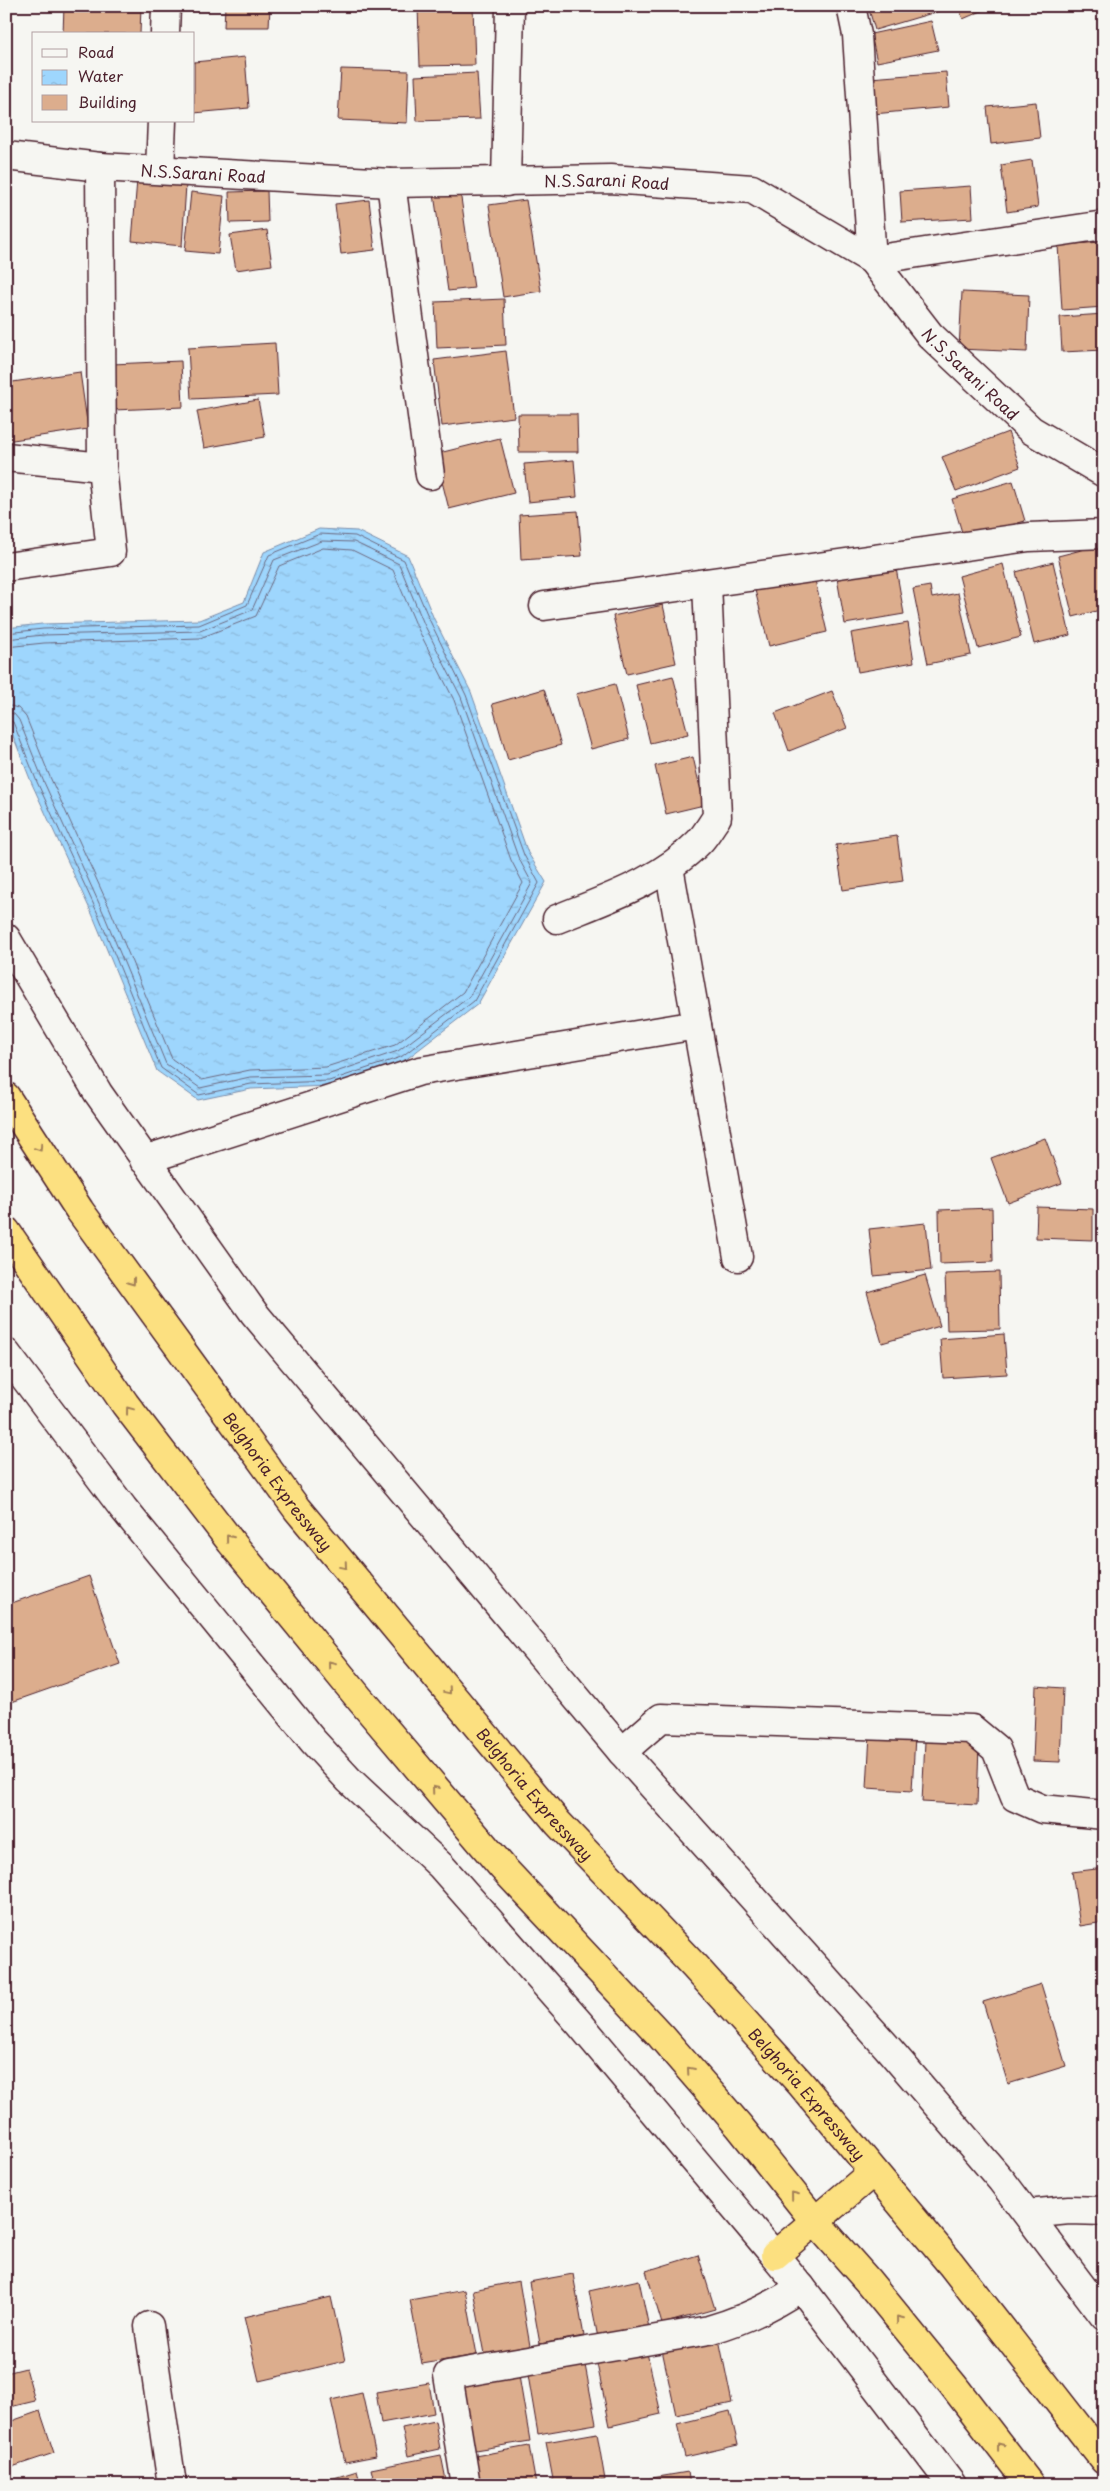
<svg xmlns="http://www.w3.org/2000/svg" width="1110" height="2491" font-family="'Playpen Sans',sans-serif">
	<style>
		.water { fill: url(#water-ripples); stroke: #7c8da9 }
		.lines { fill: none; stroke-linecap: round; stroke-linejoin: round }
		.shore { stroke: #6c687f; stroke-width: 1 }
		.building { fill: #dcad8d; stroke: #4a1f2b }
		.minor-casing { stroke: #4a1f2b; stroke-width: 31 }
		.highway-casing { stroke: #4a1f2b; stroke-width: 31 }
		.minor { stroke: #f6f6f2; stroke-width: 28 }
		.highway { stroke: #fce080; stroke-width: 28 }
		.oneway { stroke: #a38056 }
		.labels { text-anchor: middle; dominant-baseline: central; stroke-width: 4; stroke-linejoin: round; paint-order: stroke }
		.street-label { font-size: 16px; fill: #4a1f2b; stroke: #f6f6f2 }
	</style>
	<defs>
		<pattern id="water-ripples" width="26" height="14" patternUnits="userSpaceOnUse" patternTransform="scale(1.25)"><rect width="26" height="14" fill="#9ed6fd"/><path d="M2 4q2-2 4 0t4 0M15 11q2-2 4 0t4 0" fill="none" stroke="#8ab7d9"/></pattern>
	</defs>
	<rect width="100%" height="100%" fill="#f6f6f2"/>
	<filter id="ink" filterUnits="userSpaceOnUse"><feTurbulence type="fractalNoise" baseFrequency=".02" numOctaves="2"/><feDisplacementMap in="SourceGraphic" scale="10" xChannelSelector="R" yChannelSelector="G"/><feConvolveMatrix kernelMatrix="1 2 1 2 8 2 1 2 1" color-interpolation-filters="sRGB"/></filter>
	<g filter="url(#ink)">
		<polygon class="water" points="319,529 357,531 408,556 434,619 471,692 528,853 546,882 478,1004 404,1061 329,1086 251,1089 198,1100 157,1071 93,916 32,784 6,718 6,628 42,624 199,620 244,602 264,552"/>
		<g class="lines">
			<g class="shore">
				<polyline points="6,633 43,629 199,625 247,605 269,555 320,534 355,536 404,560 430,621 466,695 524,855 539,883 474,1001 401,1057 329,1081 251,1084 199,1095 161,1068 98,914 37,782 13,722 6,719"/>
				<polyline points="6,639 43,635 200,631 252,610 274,560 322,541 354,542 399,564 424,624 461,697 518,857 532,883 469,997 398,1051 327,1075 250,1077 200,1088 166,1064 103,912 43,780 19,720 14,714 6,712"/>
				<polyline points="6,647 44,643 200,638 256,616 279,566 323,548 352,550 393,570 417,627 454,700 511,860 523,883 463,992 395,1045 326,1067 250,1070 202,1080 172,1059 110,909 50,777 26,717 18,708 6,705"/>
			</g>
		</g>
		<g class="building">
			<polygon points="64,6 141,6 140,34 63,34"/>
			<polygon points="225,6 270,6 269,27 224,27"/>
			<polygon points="473,6 475,65 420,66 418,7"/>
			<polygon points="868,6 945,6 946,9 875,30"/>
			<polygon points="958,6 993,6 963,19"/>
			<polygon points="931,21 938,50 877,62 871,34"/>
			<polygon points="245,57 249,108 194,113 194,62"/>
			<polygon points="341,69 409,71 407,123 338,120"/>
			<polygon points="946,72 949,107 873,114 870,78"/>
			<polygon points="477,73 480,119 417,121 415,76"/>
			<polygon points="1036,102 1040,138 991,144 987,107"/>
			<polygon points="1032,160 1038,207 1007,212 1001,165"/>
			<polygon points="137,180 186,185 182,246 132,241"/>
			<polygon points="971,186 973,218 902,222 900,191"/>
			<polygon points="267,191 268,222 230,223 229,192"/>
			<polygon points="460,191 474,288 448,291 434,194"/>
			<polygon points="191,192 224,196 218,254 185,251"/>
			<polygon points="369,200 375,250 341,254 335,204"/>
			<polygon points="526,200 541,291 503,297 489,205"/>
			<polygon points="267,230 272,265 236,270 230,235"/>
			<polygon points="1102,242 1104,307 1062,310 1058,245"/>
			<polygon points="962,292 1029,295 1027,352 959,349"/>
			<polygon points="504,299 506,345 437,348 435,302"/>
			<polygon points="1104,314 1104,350 1062,352 1060,317"/>
			<polygon points="275,343 278,395 191,399 188,348"/>
			<polygon points="506,351 514,417 442,426 434,360"/>
			<polygon points="181,361 183,407 114,410 112,364"/>
			<polygon points="80,372 88,429 6,441 6,383"/>
			<polygon points="258,400 265,437 204,448 197,411"/>
			<polygon points="518,414 577,414 578,452 519,452"/>
			<polygon points="1008,432 1020,467 956,491 942,457"/>
			<polygon points="500,438 514,493 449,509 435,454"/>
			<polygon points="574,460 577,497 528,502 524,464"/>
			<polygon points="1013,481 1025,521 964,539 952,499"/>
			<polygon points="578,511 582,556 521,560 519,515"/>
			<polygon points="1101,545 1104,556 1104,609 1073,617 1058,556"/>
			<polygon points="1053,562 1070,635 1034,644 1016,572"/>
			<polygon points="1003,564 1021,637 978,648 959,576"/>
			<polygon points="896,568 904,614 845,624 837,578"/>
			<polygon points="814,576 827,632 769,646 755,590"/>
			<polygon points="930,586 932,598 958,593 971,655 928,664 913,589"/>
			<polygon points="663,605 676,663 627,674 613,616"/>
			<polygon points="908,623 914,662 858,672 851,633"/>
			<polygon points="673,676 688,734 650,743 636,685"/>
			<polygon points="615,684 629,739 591,749 576,694"/>
			<polygon points="544,689 561,745 508,760 492,704"/>
			<polygon points="832,691 847,728 789,751 775,713"/>
			<polygon points="693,757 704,805 666,814 655,766"/>
			<polygon points="897,836 903,881 843,890 836,845"/>
			<polygon points="1045,1138 1062,1183 1008,1203 991,1158"/>
			<polygon points="1037,1207 1093,1209 1093,1240 1036,1238"/>
			<polygon points="992,1208 993,1262 940,1264 939,1210"/>
			<polygon points="926,1223 931,1270 874,1276 869,1229"/>
			<polygon points="999,1272 1000,1329 947,1330 945,1274"/>
			<polygon points="925,1275 940,1326 882,1343 867,1292"/>
			<polygon points="1004,1334 1007,1374 943,1378 940,1339"/>
			<polygon points="89,1576 120,1664 6,1704 6,1605"/>
			<polygon points="1036,1686 1063,1688 1060,1762 1033,1761"/>
			<polygon points="870,1734 915,1736 912,1791 867,1788"/>
			<polygon points="925,1741 979,1744 977,1805 922,1802"/>
			<polygon points="1104,1868 1104,1922 1080,1926 1072,1872"/>
			<polygon points="1041,1984 1066,2066 1008,2084 983,2002"/>
			<polygon points="698,2255 715,2309 662,2324 646,2271"/>
			<polygon points="573,2274 584,2336 540,2344 529,2282"/>
			<polygon points="639,2280 649,2328 598,2338 589,2291"/>
			<polygon points="519,2281 530,2346 485,2354 473,2290"/>
			<polygon points="465,2290 477,2355 422,2364 410,2300"/>
			<polygon points="331,2297 345,2361 259,2381 244,2317"/>
			<polygon points="719,2339 732,2403 676,2415 662,2350"/>
			<polygon points="647,2353 661,2414 610,2426 597,2364"/>
			<polygon points="585,2365 596,2424 538,2434 528,2375"/>
			<polygon points="26,2368 35,2401 6,2408 6,2373"/>
			<polygon points="518,2370 530,2441 469,2451 456,2381"/>
			<polygon points="429,2383 434,2413 381,2423 376,2392"/>
			<polygon points="362,2393 376,2456 345,2462 331,2400"/>
			<polygon points="40,2411 54,2453 6,2469 6,2423"/>
			<polygon points="730,2411 738,2445 685,2457 677,2424"/>
			<polygon points="435,2421 440,2449 408,2456 402,2428"/>
			<polygon points="597,2433 605,2480 575,2485 554,2485 546,2442"/>
			<polygon points="529,2446 536,2485 480,2485 475,2456"/>
			<polygon points="441,2455 447,2485 375,2485 371,2469"/>
			<polygon points="357,2471 361,2485 311,2485"/>
			<polygon points="688,2472 690,2485 616,2485 616,2484"/>
		</g>
		<g class="lines">
			<g class="minor-casing">
				<g id="minor">
					<polyline points="851,6 857,35 872,260 1104,225"/>
					<polyline points="165,34 166,6"/>
					<path id="s1" d="M 6,156 L 100,167 L 391,183 L 610,179 L 752,189 L 872,260 L 930,335 L 1031,430 L 1104,473"/>
					<polyline points="160,170 162,121"/>
					<polyline points="506,182 510,6"/>
					<polyline points="391,183 430,475"/>
					<polyline points="6,457 102,467"/>
					<polyline points="6,567 111,552 102,467 100,167"/>
					<polyline points="544,606 1029,537 1104,534"/>
					<polyline points="669,867 738,1257"/>
					<path d="M 557,919 C 606,899 661,881 699,842 C 706,835 711,825 717,817 L 707,583"/>
					<polyline points="6,938 98,1093 254,1313 622,1752 887,2047 1002,2181 1104,2316"/>
					<polyline points="144,1160 420,1071 697,1025"/>
					<polyline points="6,1353 123,1508 313,1741 349,1780 441,1866 580,2024 801,2287 952,2485"/>
					<polyline points="622,1752 661,1718 972,1729 996,1749 1015,1797 1042,1809 1104,1815"/>
					<polyline points="1028,2214 1069,2210 1104,2211"/>
					<polyline points="149,2326 172,2485"/>
					<path d="M 466,2485 L 448,2375 L 709,2330 C 744,2320 772,2307 801,2287"/>
				</g>
			</g>
			<g class="highway-casing">
				<g id="highway">
					<path id="s2" d="M 6,1097 L 80,1211 L 297,1509 L 558,1823 L 695,1967 L 801,2084 L 951,2264 L 1104,2460"/>
					<polyline points="6,1231 125,1404 231,1542 359,1698 503,1868 661,2036 739,2126 814,2220 868,2281 953,2385 1030,2485"/>
					<polyline points="775,2255 873,2172"/>
				</g>
			</g>
			<use href="#minor" class="minor"/>
			<use href="#highway" class="highway"/>
		</g>
		<defs><path id="oneway-chevron" d="M-2-3.5L2.5 0L-2 3.5" fill="none" stroke-width="1.6" stroke-linecap="round" stroke-linejoin="round" transform="scale(1.25)"/></defs>
		<g class="oneway">
			<use href="#oneway-chevron" transform="translate(39 1148) rotate(57)"/>
			<use href="#oneway-chevron" transform="translate(132 1282) rotate(54)"/>
			<use href="#oneway-chevron" transform="translate(129 1410) rotate(-127)"/>
			<use href="#oneway-chevron" transform="translate(229 1538) rotate(-128)"/>
			<use href="#oneway-chevron" transform="translate(344 1566) rotate(50)"/>
			<use href="#oneway-chevron" transform="translate(331 1664) rotate(-129)"/>
			<use href="#oneway-chevron" transform="translate(448 1691) rotate(50)"/>
			<use href="#oneway-chevron" transform="translate(435 1789) rotate(-130)"/>
			<use href="#oneway-chevron" transform="translate(690 2070) rotate(-131)"/>
			<use href="#oneway-chevron" transform="translate(794 2195) rotate(-129)"/>
			<use href="#oneway-chevron" transform="translate(899 2319) rotate(-129)"/>
			<use href="#oneway-chevron" transform="translate(1000 2446) rotate(-128)"/>
		</g>
	</g>
	<g class="labels">
		<g class="street-label">
			<text stroke="none"><textPath href="#s1" startOffset="198">N.S.Sarani Road</textPath></text>
			<text stroke="none"><textPath href="#s1" startOffset="602">N.S.Sarani Road</textPath></text>
			<text stroke="none"><textPath href="#s1" startOffset="1038">N.S.Sarani Road</textPath></text>
			<text stroke="none"><textPath href="#s2" startOffset="471">Belghoria Expressway</textPath></text>
			<text stroke="none"><textPath href="#s2" startOffset="876">Belghoria Expressway</textPath></text>
			<text stroke="none"><textPath href="#s2" startOffset="1281">Belghoria Expressway</textPath></text>
		</g>
	</g>
	<rect width="1110" height="2491" fill="none" stroke="#f6f6f2" stroke-width="25"/>
	<rect x="12" y="12" width="1085" height="2466" fill="none" stroke="#4a1f2b" stroke-width="2" filter="url(#ink)"/>
	<rect x="32" y="32" width="162" height="90" fill="#f6f6f2" stroke="#b1a0a2"/>
	<rect x="42" y="49" width="25" height="8" fill="#f6f6f2" stroke="#b1a0a2"/>
	<text x="78" y="58" font-size="15" fill="#4a1f2b">Road</text>
	<rect x="42" y="70" width="25" height="15" fill="url(#water-ripples)" stroke="#b1a0a2"/>
	<text x="78" y="82" font-size="15" fill="#4a1f2b">Water</text>
	<rect x="42" y="95" width="25" height="15" fill="#dcad8d" stroke="#b1a0a2"/>
	<text x="78" y="108" font-size="15" fill="#4a1f2b">Building</text>
</svg>
